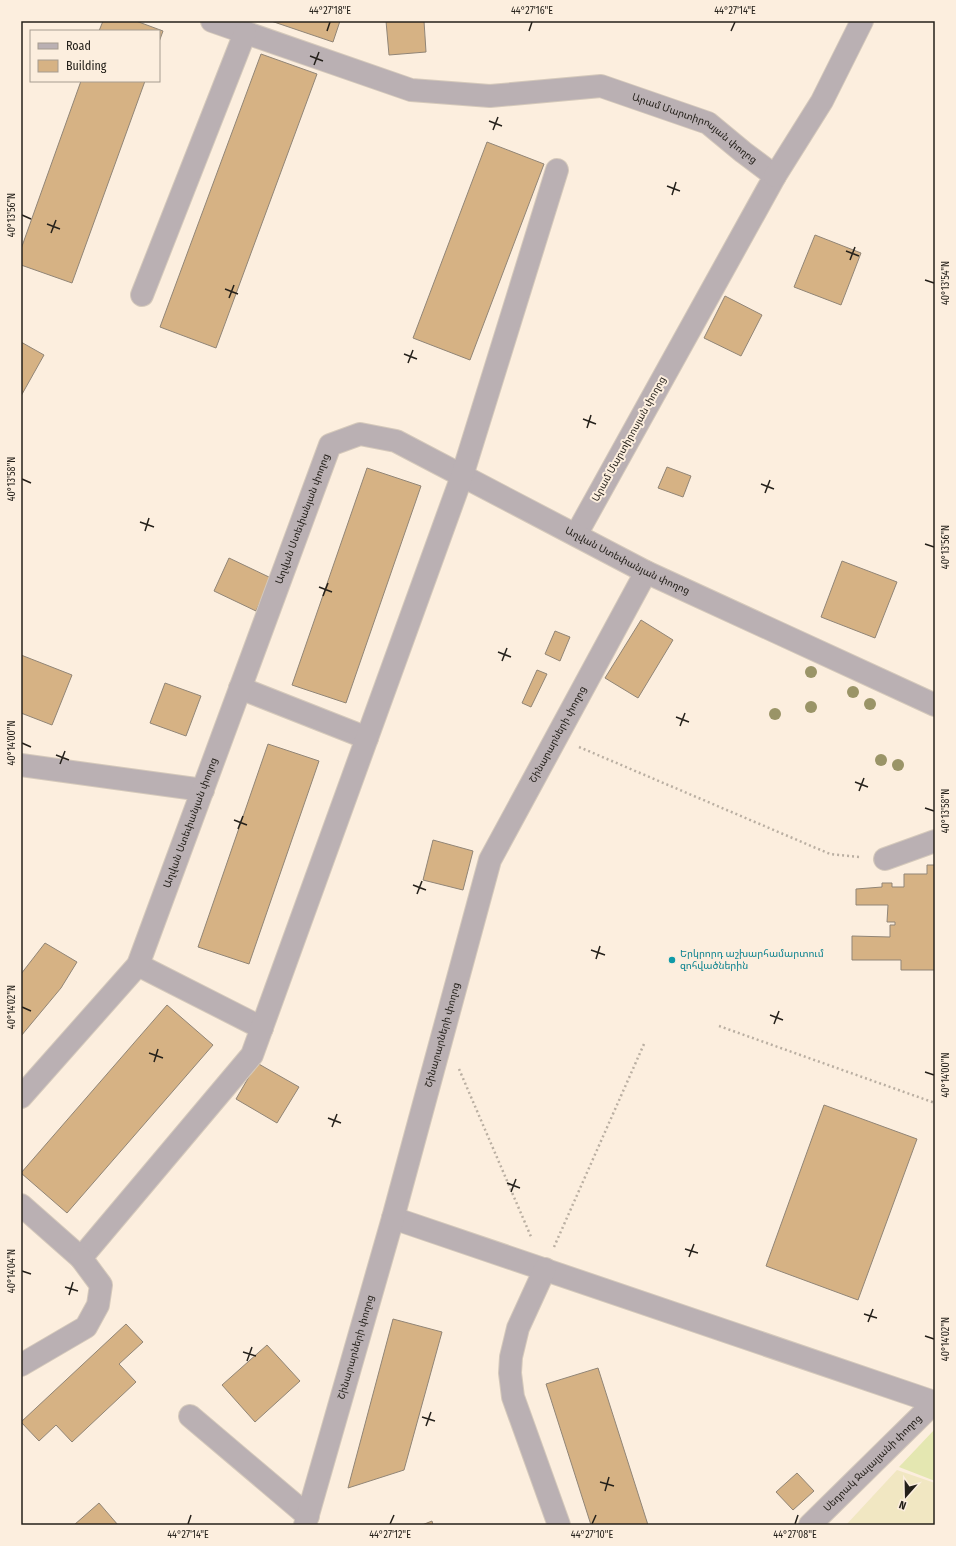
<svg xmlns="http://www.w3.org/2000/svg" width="956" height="1546" font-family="'Fira Sans Condensed','Noto Sans Armenian',sans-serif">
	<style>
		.green { fill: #e4e7b1 }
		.sand { fill: #f1e7c2 }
		.building { fill: #d6b284; stroke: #918576 }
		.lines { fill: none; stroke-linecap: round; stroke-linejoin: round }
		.minor-casing { stroke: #d5c9bb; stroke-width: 24 }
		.path { stroke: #baafa2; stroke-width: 2.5; stroke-dasharray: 2 3; stroke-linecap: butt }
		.minor { stroke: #bab0b3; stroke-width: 22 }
		.tree { fill: #9a9467 }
		.ticks { fill: none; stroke: #24201a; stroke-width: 1.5 }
		.culture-dot { fill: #0f9aa8; stroke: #fceede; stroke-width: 1.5 }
		.labels { text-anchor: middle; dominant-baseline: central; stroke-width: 4; stroke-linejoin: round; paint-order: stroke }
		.street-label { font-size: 10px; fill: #24201a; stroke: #fceede }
		.culture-label { font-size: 10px; fill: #0d838f; stroke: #fceede; text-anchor: start }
		.neatline { fill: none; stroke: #24201a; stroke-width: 1.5 }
		.ticks-label { font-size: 10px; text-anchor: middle; fill: #24201a }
	</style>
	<rect width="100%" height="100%" fill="#fceede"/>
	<polygon class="green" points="935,1429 935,1481 899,1467"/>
	<polygon class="sand" points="897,1470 935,1483 935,1525 846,1525"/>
	<g class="building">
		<polygon points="103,21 136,21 163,31 159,42 159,31 99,31"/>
		<polygon points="271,21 340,21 333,42"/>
		<polygon points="386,21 424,21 426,52 389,55"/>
		<polygon points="261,54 317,74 216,348 160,327"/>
		<polygon points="81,81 145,81 72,283 21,265 21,249"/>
		<polygon points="487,142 544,164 470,360 413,338"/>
		<polygon points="815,235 861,253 841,305 794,287"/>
		<polygon points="725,296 762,315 741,356 704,338"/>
		<polygon points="21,342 44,355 21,396"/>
		<polygon points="667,467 691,476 683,497 658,488"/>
		<polygon points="367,468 421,486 346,703 292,685"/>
		<polygon points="229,558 271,578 256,611 214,591"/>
		<polygon points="842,561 897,582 875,638 821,617"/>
		<polygon points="641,620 673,640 638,698 605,678"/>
		<polygon points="555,631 570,637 560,661 545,654"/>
		<polygon points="21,655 72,675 52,725 21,713"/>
		<polygon points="537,670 547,674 531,707 522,703"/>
		<polygon points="165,683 201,696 186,736 150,723"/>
		<polygon points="268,744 319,761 249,964 198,947"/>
		<polygon points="433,840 473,851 463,890 423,880"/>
		<polygon points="927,865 935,865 935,970 901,970 901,960 852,960 852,936 890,937 890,925 895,925 895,922 887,922 888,905 856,905 856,889 882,887 882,883 892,883 892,887 904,887 904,874 927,874"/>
		<polygon points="45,943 77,962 61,988 21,1036 21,974"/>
		<polygon points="167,1005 213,1045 67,1213 21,1173"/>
		<polygon points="257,1063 299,1087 277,1123 236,1099"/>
		<polygon points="824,1105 917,1139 858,1300 766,1266"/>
		<polygon points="393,1319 442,1332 404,1470 348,1488"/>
		<polygon points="126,1324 143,1342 119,1364 136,1382 72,1442 56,1425 39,1441 21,1422"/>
		<polygon points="267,1345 300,1381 255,1422 222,1385"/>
		<polygon points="598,1368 648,1525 591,1525 546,1384"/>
		<polygon points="797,1473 814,1491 793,1510 776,1492"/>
		<polygon points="99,1503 118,1525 74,1525"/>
		<polygon points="432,1521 433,1525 422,1525"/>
	</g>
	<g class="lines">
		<g class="minor-casing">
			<g id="minor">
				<path id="s1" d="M 212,21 L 411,90 L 490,96 L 601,86 L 708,123 L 743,152 L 775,176 L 576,535"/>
				<polyline points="775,176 822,101 862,21"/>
				<polyline points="142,295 245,33"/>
				<polyline points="240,688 367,738"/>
				<polyline points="21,765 203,790"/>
				<polyline points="885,859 935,841"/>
				<polyline points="138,965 262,1028"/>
				<path id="s2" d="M 21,1097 L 138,965 L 330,445 L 360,434 L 396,441 L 646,572 L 935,705"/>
				<polyline points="21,1205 81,1258 252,1055 462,476 557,170"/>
				<polyline points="393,1218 934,1402"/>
				<polyline points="545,1269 518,1328 511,1357 510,1373 513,1397 559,1525"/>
				<polyline points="21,1365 86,1327 98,1305 101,1285 81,1258"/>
				<polyline points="190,1416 308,1516"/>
				<path id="s3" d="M 305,1525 L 393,1218 L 490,860 L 646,572"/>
				<path id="s4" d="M 810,1525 L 935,1402"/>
			</g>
		</g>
		<g class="path">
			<polyline points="579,747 830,854 860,857"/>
			<polyline points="719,1026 935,1103"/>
			<polyline points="459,1069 532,1239"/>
			<polyline points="554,1247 644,1044"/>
		</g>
		<use href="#minor" class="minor"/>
	</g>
	<g class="tree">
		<circle cx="811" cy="672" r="6"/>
		<circle cx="853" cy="692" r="6"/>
		<circle cx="870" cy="704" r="6"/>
		<circle cx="811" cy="707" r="6"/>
		<circle cx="775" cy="714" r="6"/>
		<circle cx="881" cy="760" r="6"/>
		<circle cx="898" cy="765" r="6"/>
	</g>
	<path class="ticks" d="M 327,31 L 330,22M 529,31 L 532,22M 731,31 L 735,22M 310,56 L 323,61M 314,65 L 319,52M 489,121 L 502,126M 493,130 L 498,117M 667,186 L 680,191M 672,195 L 676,182M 22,215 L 31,219M 47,224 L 60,229M 51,233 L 56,220M 846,251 L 859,256M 850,260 L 855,247M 925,280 L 934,283M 225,289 L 238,294M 229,298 L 234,285M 404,354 L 417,359M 408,363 L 413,350M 583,419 L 596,424M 587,428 L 591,415M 22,479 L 31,483M 761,484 L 774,489M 765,493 L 770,480M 140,522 L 154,527M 145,531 L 149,518M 925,544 L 934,547M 319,587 L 332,592M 323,596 L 328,583M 498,652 L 511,657M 502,661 L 507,648M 676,717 L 689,722M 680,726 L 685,713M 22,743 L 31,747M 56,755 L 69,760M 60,764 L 65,751M 855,782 L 868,787M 859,791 L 864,778M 925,808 L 934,811M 234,820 L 247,825M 238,829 L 243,816M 413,885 L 426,890M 417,894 L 422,881M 591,950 L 605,955M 596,959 L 600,946M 22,1007 L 31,1011M 770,1015 L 783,1020M 774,1024 L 779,1011M 149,1053 L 163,1058M 154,1062 L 158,1049M 925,1072 L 934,1075M 328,1118 L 341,1123M 332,1127 L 337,1114M 507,1183 L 520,1188M 511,1192 L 516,1179M 685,1249 L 698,1253M 689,1257 L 694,1244M 22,1271 L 31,1274M 65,1287 L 78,1291M 69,1295 L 73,1282M 864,1314 L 877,1318M 868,1322 L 873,1309M 925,1336 L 934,1339M 243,1352 L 256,1356M 247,1361 L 252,1347M 422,1417 L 435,1421M 426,1426 L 431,1412M 600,1482 L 614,1486M 605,1491 L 609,1477M 188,1524 L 191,1515M 390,1524 L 394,1515M 592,1524 L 596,1515M 795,1524 L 798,1515"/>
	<circle class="culture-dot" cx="672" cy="960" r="4"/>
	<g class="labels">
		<g class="street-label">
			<text stroke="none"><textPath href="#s1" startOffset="505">Արամ Մարտիրոսյան փողոց</textPath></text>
			<text transform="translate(629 439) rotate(-61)">Արամ Մարտիրոսյան փողոց</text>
			<text stroke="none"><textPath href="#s2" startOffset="652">Աղվան Ստեփանյան փողոց</textPath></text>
			<text stroke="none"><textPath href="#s2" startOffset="1060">Աղվան Ստեփանյան փողոց</textPath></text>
			<text stroke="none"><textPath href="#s3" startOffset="833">Շինարարների փողոց</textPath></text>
			<text stroke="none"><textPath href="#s2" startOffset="328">Աղվան Ստեփանյան փողոց</textPath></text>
			<text stroke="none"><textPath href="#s3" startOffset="509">Շինարարների փողոց</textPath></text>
			<text stroke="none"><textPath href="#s3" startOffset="185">Շինարարների փողոց</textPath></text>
			<text stroke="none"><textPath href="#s4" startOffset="88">Սեդրակ Ջալալյանի փողոց</textPath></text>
		</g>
		<g class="culture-label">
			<text x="680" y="954">Երկրորդ աշխարհամարտում<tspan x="680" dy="12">զոհվածներին</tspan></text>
		</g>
	</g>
	<rect width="956" height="1546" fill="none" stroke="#fceede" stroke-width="44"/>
	<rect x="30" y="30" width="130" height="52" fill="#fceede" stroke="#a69c90"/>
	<rect x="38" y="43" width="20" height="6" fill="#bab0b3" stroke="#a69c90"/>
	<text x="66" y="50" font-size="12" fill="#24201a">Road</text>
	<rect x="38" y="60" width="20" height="12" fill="#d6b284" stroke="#a69c90"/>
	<text x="66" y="70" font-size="12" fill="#24201a">Building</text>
	<g transform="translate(906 1496) rotate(200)" stroke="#fceede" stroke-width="3" paint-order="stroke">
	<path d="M0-3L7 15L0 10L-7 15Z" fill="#24201a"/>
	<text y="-6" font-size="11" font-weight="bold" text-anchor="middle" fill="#24201a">N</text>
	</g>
	<rect x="22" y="22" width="912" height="1502" class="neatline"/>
	<g class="ticks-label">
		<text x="330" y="14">44°27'18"E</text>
		<text x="532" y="14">44°27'16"E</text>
		<text x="735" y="14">44°27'14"E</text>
		<text transform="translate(11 215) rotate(-90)" y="4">40°13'56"N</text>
		<text transform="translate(945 283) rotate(-90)" y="4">40°13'54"N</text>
		<text transform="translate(11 479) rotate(-90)" y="4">40°13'58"N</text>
		<text transform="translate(945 547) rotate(-90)" y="4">40°13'56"N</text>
		<text transform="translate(11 743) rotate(-90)" y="4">40°14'00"N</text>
		<text transform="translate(945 811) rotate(-90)" y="4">40°13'58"N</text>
		<text transform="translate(11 1007) rotate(-90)" y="4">40°14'02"N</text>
		<text transform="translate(945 1075) rotate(-90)" y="4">40°14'00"N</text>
		<text transform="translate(11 1271) rotate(-90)" y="4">40°14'04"N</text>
		<text transform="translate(945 1339) rotate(-90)" y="4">40°14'02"N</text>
		<text x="188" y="1538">44°27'14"E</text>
		<text x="390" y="1538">44°27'12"E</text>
		<text x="592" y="1538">44°27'10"E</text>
		<text x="795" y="1538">44°27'08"E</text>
	</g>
</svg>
